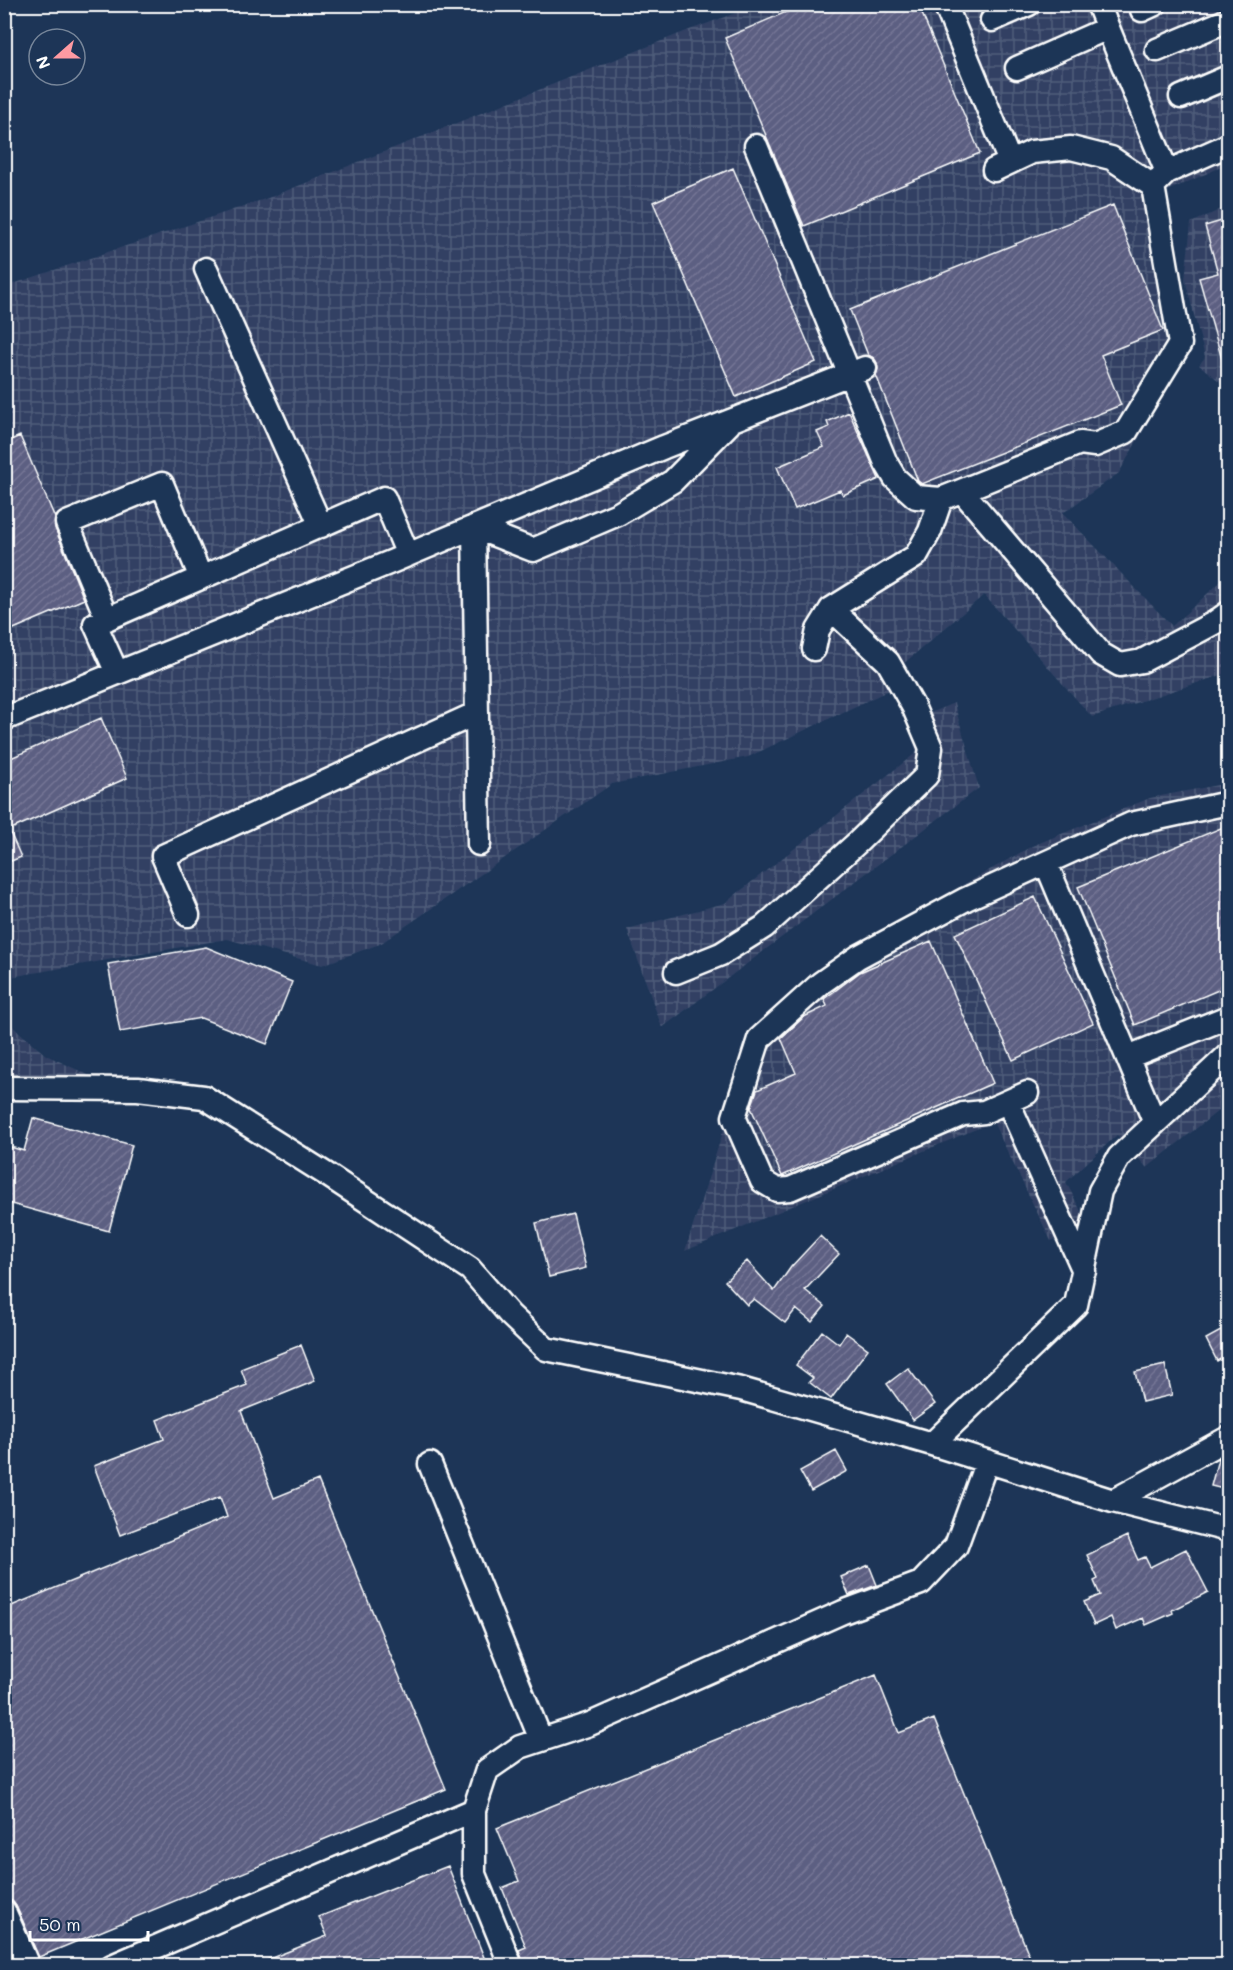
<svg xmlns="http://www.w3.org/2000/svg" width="1233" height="1970" viewBox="0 0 1233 1970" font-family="Mali,sans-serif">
  <defs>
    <pattern id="industrial-grid" width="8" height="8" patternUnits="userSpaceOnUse" patternTransform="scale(1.5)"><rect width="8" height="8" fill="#304164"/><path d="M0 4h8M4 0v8" fill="none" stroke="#4f5e7b"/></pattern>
    <pattern id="building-hatch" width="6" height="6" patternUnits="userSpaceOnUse" patternTransform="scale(1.5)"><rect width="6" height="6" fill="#5c5e82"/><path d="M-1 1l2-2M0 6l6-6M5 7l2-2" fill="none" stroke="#747695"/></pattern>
  </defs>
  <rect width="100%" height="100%" fill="#1d3557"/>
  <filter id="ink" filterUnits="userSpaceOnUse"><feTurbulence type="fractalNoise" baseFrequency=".0167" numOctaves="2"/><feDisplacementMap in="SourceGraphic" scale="12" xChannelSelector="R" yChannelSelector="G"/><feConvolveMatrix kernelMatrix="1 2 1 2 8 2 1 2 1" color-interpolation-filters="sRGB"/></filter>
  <g filter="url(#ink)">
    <path fill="url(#industrial-grid)" d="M 757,5 L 1228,5 L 1228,164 L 1165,192 L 1188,351 L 1119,473 L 1063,513 L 1172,626 L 1228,575 L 1228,673 L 1092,717 L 984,595 L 902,665 L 927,714 L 954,703 L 979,788 L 662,1028 L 627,929 L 725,903 L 917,752 L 894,688 L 748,757 L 612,784 L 380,944 L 322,965 L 227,939 L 5,978 L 4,287 L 268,198 L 684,32 Z
      M 1228,206 L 1228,388 L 1199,365 L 1205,357 L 1185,280 L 1191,223 Z
      M 1228,783 L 1228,1103 L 1147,1168 L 1117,1135 L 1066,1182 L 1087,1223 L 1051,1241 L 993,1122 L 685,1251 L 753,1037 L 845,952 L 1032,846 L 1150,798 Z
      M 4,1019 L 46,1055 L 101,1081 L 5,1079 Z"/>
    <path fill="url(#building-hatch)" stroke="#fff" stroke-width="1.5" d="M 805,4 L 918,4 L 980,153 L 804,226 L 725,38 Z
      M 733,168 L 816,362 L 736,397 L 653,202 Z
      M 1113,205 L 1163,330 L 1101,355 L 1121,405 L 922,484 L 918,481 L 876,375 L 878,369 L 877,363 L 874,358 L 868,355 L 850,310 Z
      M 1228,219 L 1228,370 L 1225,370 L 1199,278 L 1218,273 L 1205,226 Z
      M 849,412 L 879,479 L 843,495 L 840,490 L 795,509 L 777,467 L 824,447 L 817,432 L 829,427 L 827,422 Z
      M 20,436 L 55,518 L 55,528 L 84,599 L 4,633 L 4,443 Z
      M 101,718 L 127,778 L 9,830 L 21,857 L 4,864 L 4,761 Z
      M 1228,825 L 1228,986 L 1135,1025 L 1078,887 Z
      M 1035,897 L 1093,1023 L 1013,1060 L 955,934 Z
      M 931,941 L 993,1083 L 782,1176 L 751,1108 L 757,1090 L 796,1073 L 781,1038 L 804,1017 L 827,1006 L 824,999 L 860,972 Z
      M 206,947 L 292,982 L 267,1044 L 201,1018 L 120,1032 L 108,964 Z
      M 33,1118 L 132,1145 L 109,1231 L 4,1202 L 4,1145 L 24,1151 Z
      M 573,1214 L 586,1268 L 549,1277 L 536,1223 Z
      M 820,1236 L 839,1254 L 805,1290 L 825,1306 L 812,1322 L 796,1309 L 785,1323 L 754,1299 L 747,1305 L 725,1281 L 747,1261 L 774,1291 L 791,1267 Z
      M 1228,1327 L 1228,1355 L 1217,1361 L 1206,1339 Z
      M 822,1331 L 839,1344 L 846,1333 L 868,1349 L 831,1399 L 809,1382 L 813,1378 L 796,1365 Z
      M 301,1345 L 315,1381 L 241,1411 L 274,1498 L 318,1480 L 446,1789 L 39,1957 L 16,1906 L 8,1899 L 4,1889 L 4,1609 L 227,1517 L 220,1497 L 120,1535 L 94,1466 L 164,1439 L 157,1420 L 247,1385 L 241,1369 Z
      M 1165,1365 L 1172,1395 L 1142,1402 L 1135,1372 Z
      M 908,1368 L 935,1404 L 913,1420 L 887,1384 Z
      M 836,1451 L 847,1471 L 811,1491 L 800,1471 Z
      M 1228,1453 L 1228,1490 L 1211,1486 L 1218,1459 Z
      M 1127,1536 L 1138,1560 L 1145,1557 L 1150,1567 L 1186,1549 L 1208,1592 L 1172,1610 L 1173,1613 L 1146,1625 L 1143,1618 L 1116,1630 L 1111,1617 L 1094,1625 L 1084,1602 L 1100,1595 L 1094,1581 L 1098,1579 L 1087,1555 Z
      M 869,1565 L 877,1585 L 849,1595 L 841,1577 Z
      M 876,1675 L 899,1733 L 934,1719 L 1033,1965 L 524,1965 L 519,1950 L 526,1947 L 502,1888 L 519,1881 L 497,1828 Z
      M 448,1866 L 487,1965 L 254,1965 L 327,1936 L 319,1917 Z"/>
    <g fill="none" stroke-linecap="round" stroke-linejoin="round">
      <defs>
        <path id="minor" d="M 945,4 L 1010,162
          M 1098,4 L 1167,172
          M 1142,10 L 1155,4
          M 992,20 L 1029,4
          M 1157,50 L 1228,20
          M 1017,68 L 1108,28
          M 1181,97 L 1228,77
          M 756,146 L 886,463 L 895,478 L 916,497 L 941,499 L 1080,443 L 1095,445 L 1126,432 L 1180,344 L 1153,186 L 1167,172 L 1228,145
          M 994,170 L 1032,152 L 1071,148 L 1111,158 L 1153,186
          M 206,269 L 321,526
          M 962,491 L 1101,654 L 1120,665 L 1142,661 L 1214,623 L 1228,613
          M 107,619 L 67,523 L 162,484 L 201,578
          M 814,649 L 818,630 L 831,609 L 916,556 L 930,531 L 941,499
          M 117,673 L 95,624 L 384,498 L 408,555
          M 4,719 L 391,562 L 664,447 L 865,368
          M 479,844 L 474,527 L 533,550 L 618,514 L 673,481 L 729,424
          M 1046,863 L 1155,1123
          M 188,915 L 163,856 L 477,713
          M 676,972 L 721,954 L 764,927 L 858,842 L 927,775 L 931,748 L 913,706 L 888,662 L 831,609
          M 1128,1057 L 1228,1017
          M 4,1088 L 138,1089 L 204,1097 L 326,1174 L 470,1269 L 510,1315 L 546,1349 L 741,1389 L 932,1444 L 1113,1501 L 1228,1530
          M 1027,1093 L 984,1112 L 963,1114 L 790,1189 L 777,1190 L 762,1181 L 734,1117 L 759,1039 L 821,983 L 858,957 L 966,899 L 1131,824 L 1228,803
          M 1008,1102 L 1084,1271
          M 932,1444 L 1076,1305 L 1100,1191 L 1119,1157 L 1228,1055
          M 430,1464 L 541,1740
          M 1113,1501 L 1228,1438
          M 4,1911 L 28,1966
          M 112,1966 L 474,1810
          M 511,1966 L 474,1874 L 474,1810 L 487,1770 L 520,1747 L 590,1724 L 843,1612 L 921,1583 L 956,1546 L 987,1461"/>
      </defs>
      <use href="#minor" stroke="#fff" stroke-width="27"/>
      <use href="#minor" stroke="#1d3557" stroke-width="22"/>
    </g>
  </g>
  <rect width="1233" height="1970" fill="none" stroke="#1d3557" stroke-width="24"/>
  <rect x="12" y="12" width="1209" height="1946" fill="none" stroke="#fff" stroke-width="2" filter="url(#ink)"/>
  <g transform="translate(57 57) rotate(249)"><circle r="28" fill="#1d3557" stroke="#77869a" stroke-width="1.5"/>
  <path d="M0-4.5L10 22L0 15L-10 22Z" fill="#ff9aa2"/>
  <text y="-9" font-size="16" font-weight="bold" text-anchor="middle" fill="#ffffff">N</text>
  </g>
  <path d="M30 1931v9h118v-9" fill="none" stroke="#ffffff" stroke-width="3"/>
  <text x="39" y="1931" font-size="18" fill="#ffffff" stroke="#1d3557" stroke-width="4.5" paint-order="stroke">50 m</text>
</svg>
